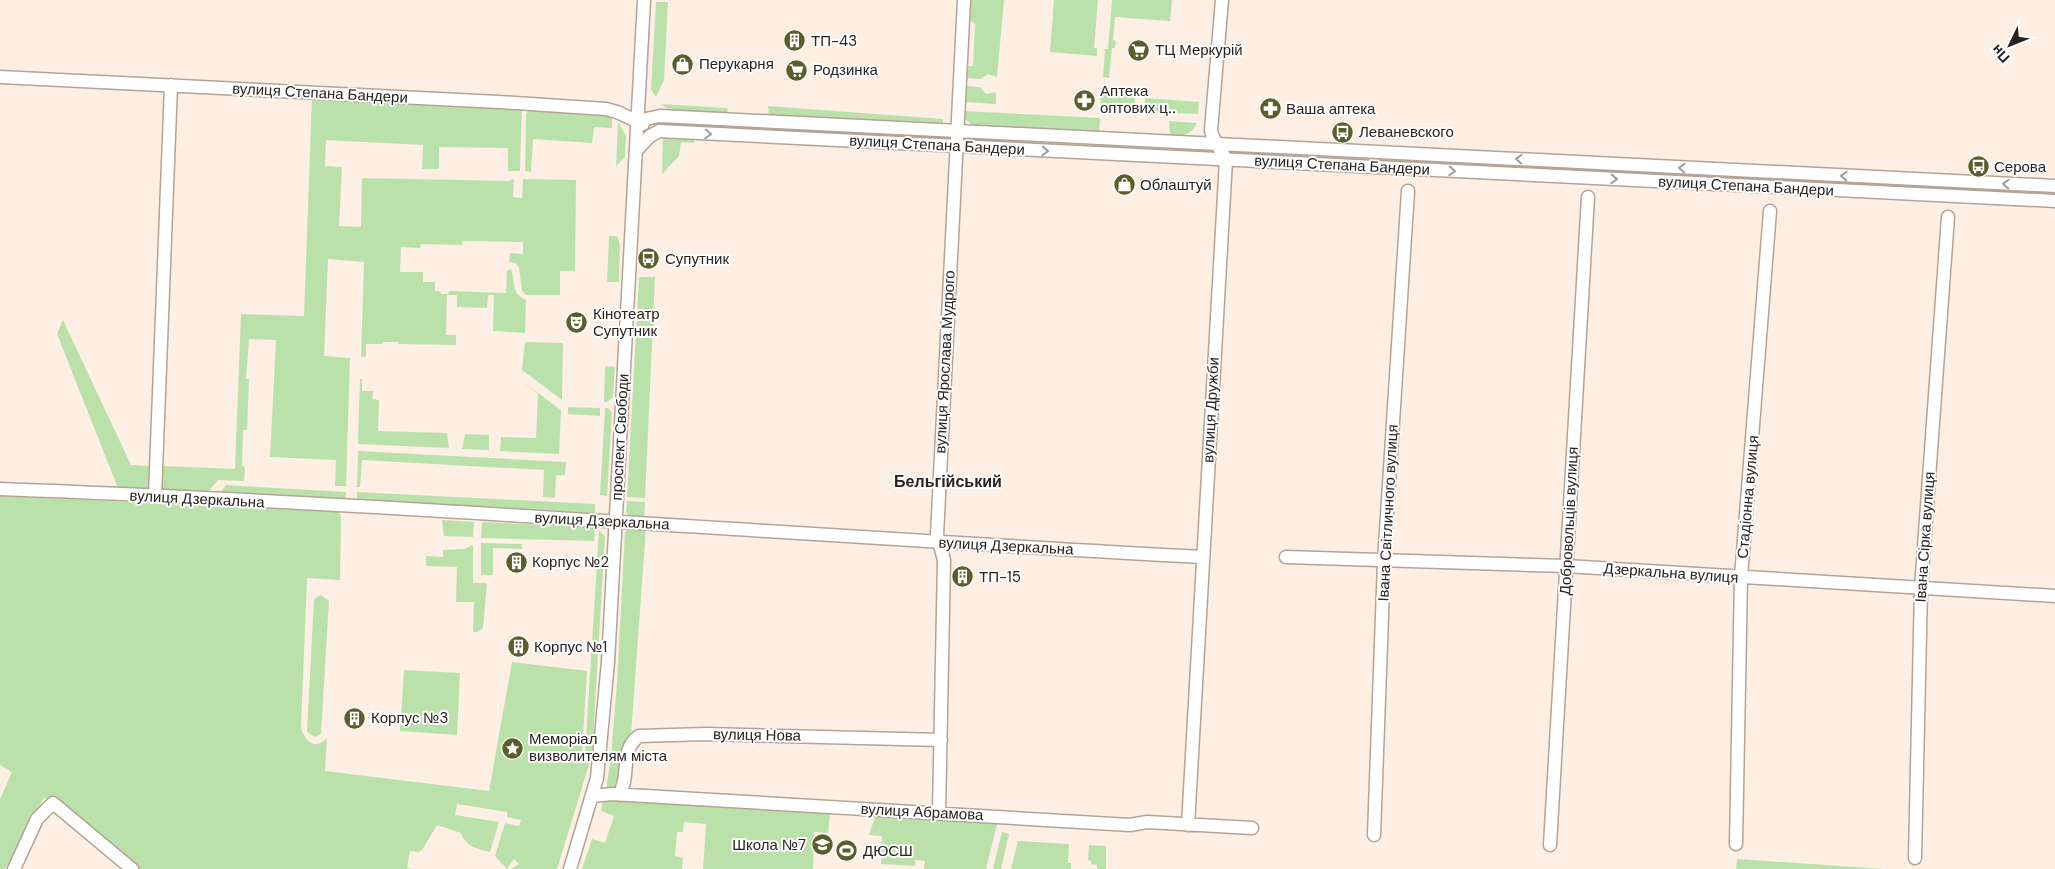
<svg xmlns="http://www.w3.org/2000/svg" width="2055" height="869" viewBox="0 0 2055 869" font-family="'DM Sans',sans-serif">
  <rect width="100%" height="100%" fill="#feefe4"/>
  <path fill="#bbe1ab" d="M 969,0 L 1004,0 L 997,77 L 988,74 L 981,79 L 965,78 L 966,66 L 973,66 L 975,24 L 968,19 Z
    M 1054,0 L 1098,0 L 1094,48 L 1097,48 L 1097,56 L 1050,52 Z
    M 1112,0 L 1172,0 L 1170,21 L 1115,17 L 1113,40 L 1116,41 L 1115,48 L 1112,48 L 1109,78 L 1103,77 L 1105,49 L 1108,49 Z
    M 656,2 L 668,2 L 664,80 L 656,97 L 651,90 Z
    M 964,86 L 980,87 L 986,94 L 996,92 L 996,104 L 963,102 Z
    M 1101,94 L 1135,96 L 1134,111 L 1100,109 Z
    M 312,98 L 522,107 L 520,171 L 508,171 L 508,148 L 439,147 L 439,169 L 422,169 L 423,145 L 326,140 L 325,166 L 342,167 L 339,226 L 361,227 L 362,178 L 508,181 L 514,179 L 513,197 L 522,198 L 523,179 L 576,180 L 575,271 L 560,271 L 560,295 L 526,295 L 522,291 L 519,268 L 516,263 L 509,262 L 510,253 L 523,254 L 523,242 L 462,241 L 462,245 L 421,244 L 420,248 L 401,247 L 400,272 L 423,272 L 423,282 L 435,282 L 435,291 L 440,291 L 441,294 L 448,294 L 449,291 L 506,293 L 507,271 L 511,269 C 516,283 510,292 526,300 L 525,333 L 493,331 L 494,295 L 488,295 L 487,308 L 457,307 L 457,295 L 447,295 L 446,335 L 456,335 L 456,345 L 398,344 L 398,342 L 382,342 L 382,344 L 366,344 L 366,357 L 361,357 L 364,262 L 328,259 L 324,356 L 350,358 L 346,486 L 335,486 L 336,460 L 270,457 L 276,340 L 249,339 L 246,379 L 249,379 L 247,430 L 243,430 L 242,466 L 245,467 L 244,481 L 218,480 L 207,493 L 161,491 L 162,466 L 235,469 L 241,314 L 304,316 Z
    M 1145,98 L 1199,102 L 1198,114 L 1144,112 Z
    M 661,104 L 727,108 L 728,111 L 725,114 L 671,111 Z
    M 768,106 L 943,119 L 943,125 L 769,116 Z
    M 532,107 L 606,113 L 612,117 L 612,128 L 594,127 L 592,143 L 533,139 L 531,172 L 525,171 L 526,114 Z
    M 963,111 L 1100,118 L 1099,133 L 973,126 L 963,117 Z
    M 1169,121 L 1197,123 C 1192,135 1181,137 1170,136 Z
    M 618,122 L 626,136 L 625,157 L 616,166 Z
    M 764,127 L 944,137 L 946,140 L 762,131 Z
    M 666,137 L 694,138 L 694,143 L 681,142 L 679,156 L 662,174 L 663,138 Z
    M 977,139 L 1189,148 L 1191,151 L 1190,152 L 975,141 Z
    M 1253,152 L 1644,172 L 1646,174 L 1645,176 L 1251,156 Z
    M 1660,173 L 2055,191 L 2055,196 L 1658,176 Z
    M 609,236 L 617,236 L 620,245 L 619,282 L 607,282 Z
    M 639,277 L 655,277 L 645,498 L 627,497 Z
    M 63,320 L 131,465 L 149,466 L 148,491 L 118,488 L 57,334 Z
    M 525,342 L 563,343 L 562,400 L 522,370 Z
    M 605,366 L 615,367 L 613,397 L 607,402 L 604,402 Z
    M 360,379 L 362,379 L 362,391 L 373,391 L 372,399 L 379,400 L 378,431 L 447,433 L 449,448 L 358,444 Z
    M 519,379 L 561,410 L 559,454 L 500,451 L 501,437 L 536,438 L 538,394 Z
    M 568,407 L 600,408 L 600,416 L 568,414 Z
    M 605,408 L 608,408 L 612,412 L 607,496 L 600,495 Z
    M 465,434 L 489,435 L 489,450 L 462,449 Z
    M 358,451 L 566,462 L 565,475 L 556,475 L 555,498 L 543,497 L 544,470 L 362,460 L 360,487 L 357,487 Z
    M 226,485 L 346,492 L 346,500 L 220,493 Z
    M 357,492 L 595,504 L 595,513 L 357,500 Z
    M 0,496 L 339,512 L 341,517 L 340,580 L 307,578 L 301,727 C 304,741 316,752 327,737 L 325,771 L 489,791 L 512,662 L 587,671 L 582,753 L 585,754 L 599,530 L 605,537 L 592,755 L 557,869 L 511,869 L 519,864 L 514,859 L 507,869 L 495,856 L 505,823 L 519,826 L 521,820 L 507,817 L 507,812 L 457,804 L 455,815 L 499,822 L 490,852 C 477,849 465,846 461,833 L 437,825 L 422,850 L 419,852 L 410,851 L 407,868 L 412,869 L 137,869 L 54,802 L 44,798 L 5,869 L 0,869 L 0,799 L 12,772 L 0,765 Z
    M 627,501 L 645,502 L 644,519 L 630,517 L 626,512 Z
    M 442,520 L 474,522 L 473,537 L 444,536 Z
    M 482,522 L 595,527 L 594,541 L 481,538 Z
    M 629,528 L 646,528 L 631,735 L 617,787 L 606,789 L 611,757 L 617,683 L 625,532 Z
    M 481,543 L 522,544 L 522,549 L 493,548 L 493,575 L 481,575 Z
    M 473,545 L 473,583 L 487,583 L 483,628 L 478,632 L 473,632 L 474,602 L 456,602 L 457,567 L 426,566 L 426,556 L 443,557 L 443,550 L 464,549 Z
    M 321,595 L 329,601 L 321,734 L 315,737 L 307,732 L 314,599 Z
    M 404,670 L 460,673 L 457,735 L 400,731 Z
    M 608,799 L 830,812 L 828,833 L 814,832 L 813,869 L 703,869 L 706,824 L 684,822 L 683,832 L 677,832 L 675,856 L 683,858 L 682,869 L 582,869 L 592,839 L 605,843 L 614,816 L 601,811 L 603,802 Z
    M 876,814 L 998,821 L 986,869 L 924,869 L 925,861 L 915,860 L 915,866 L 881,864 L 882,836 L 869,835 Z
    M 1002,832 L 1009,834 L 1001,869 L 993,869 Z
    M 1018,841 L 1069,844 L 1068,863 L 1071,863 L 1071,869 L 1011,869 Z
    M 1089,845 L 1106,846 L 1106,869 L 1097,869 L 1097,865 L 1091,864 L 1091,861 L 1088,860 Z
    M 1737,859 L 1884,869 L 1736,869 Z"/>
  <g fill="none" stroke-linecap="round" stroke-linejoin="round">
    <defs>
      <path id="minor" d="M 0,77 L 499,102 L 606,109 L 617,112 L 643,124
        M 637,121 L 660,116 L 2055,186
        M 636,151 L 650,136 L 659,131 L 2055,201
        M 0,489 C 401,504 802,536 1203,557
        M 155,496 L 171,85
        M 1286,557 L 1566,566 L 2055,596
        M 619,795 C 631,776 619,750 639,736 L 706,734 L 941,740
        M 593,796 L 612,794 L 1130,825 L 1147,822 L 1252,828
        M 939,813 L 944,560 L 937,535 L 964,0
        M 1188,825 L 1226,160 C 1221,148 1213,143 1211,130 L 1222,0
        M 1374,835 L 1384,561 L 1408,191
        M 1736,844 L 1741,577 L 1770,211
        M 1550,845 L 1588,197
        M 1915,858 L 1921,588 L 1948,217
        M 14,869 L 37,819 L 53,803 L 132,869
        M 570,869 L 597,778 L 608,662 L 644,0"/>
    </defs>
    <use href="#minor" stroke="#b4a396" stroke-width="15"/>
    <use href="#minor" stroke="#fff" stroke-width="12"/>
  </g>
  <defs><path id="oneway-chevron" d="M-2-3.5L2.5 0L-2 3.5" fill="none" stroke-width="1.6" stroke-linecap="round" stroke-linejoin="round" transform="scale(1.25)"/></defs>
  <g stroke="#9f9c99">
    <use href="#oneway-chevron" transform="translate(708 134) rotate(3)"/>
    <use href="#oneway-chevron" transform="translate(1045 151) rotate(3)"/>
    <use href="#oneway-chevron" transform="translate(1519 159) rotate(-177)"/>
    <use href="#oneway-chevron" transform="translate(1682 168) rotate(-177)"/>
    <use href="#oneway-chevron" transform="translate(1452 171) rotate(3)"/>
    <use href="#oneway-chevron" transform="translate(1844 176) rotate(-177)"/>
    <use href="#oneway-chevron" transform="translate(1614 179) rotate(3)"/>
    <use href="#oneway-chevron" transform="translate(2006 184) rotate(-177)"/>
  </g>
  <defs>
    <symbol id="building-disc" viewBox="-11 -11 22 22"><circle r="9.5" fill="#595e2b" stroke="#fff"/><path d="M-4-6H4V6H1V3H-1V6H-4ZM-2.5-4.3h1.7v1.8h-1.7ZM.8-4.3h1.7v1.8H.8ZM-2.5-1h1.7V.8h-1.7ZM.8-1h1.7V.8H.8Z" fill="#fff"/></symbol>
    <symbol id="supermarket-disc" viewBox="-11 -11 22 22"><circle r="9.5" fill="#595e2b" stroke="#fff"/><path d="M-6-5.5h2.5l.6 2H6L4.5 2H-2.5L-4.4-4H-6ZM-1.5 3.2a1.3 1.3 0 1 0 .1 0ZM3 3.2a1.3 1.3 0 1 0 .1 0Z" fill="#fff"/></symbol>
    <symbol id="shop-disc" viewBox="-11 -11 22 22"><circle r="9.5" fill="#595e2b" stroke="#fff"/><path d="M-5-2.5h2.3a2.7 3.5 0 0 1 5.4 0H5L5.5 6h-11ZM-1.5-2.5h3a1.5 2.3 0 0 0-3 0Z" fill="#fff"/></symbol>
    <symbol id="pharmacy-disc" viewBox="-11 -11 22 22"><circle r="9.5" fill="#595e2b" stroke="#fff"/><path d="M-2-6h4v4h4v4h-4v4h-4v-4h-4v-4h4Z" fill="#fff"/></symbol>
    <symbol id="bus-disc" viewBox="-11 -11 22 22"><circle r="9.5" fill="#595e2b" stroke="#fff"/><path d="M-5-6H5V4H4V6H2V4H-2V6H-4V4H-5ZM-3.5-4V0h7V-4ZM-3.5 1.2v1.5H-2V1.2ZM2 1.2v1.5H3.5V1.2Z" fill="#fff"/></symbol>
    <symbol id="theatre-disc" viewBox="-11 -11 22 22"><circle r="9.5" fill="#595e2b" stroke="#fff"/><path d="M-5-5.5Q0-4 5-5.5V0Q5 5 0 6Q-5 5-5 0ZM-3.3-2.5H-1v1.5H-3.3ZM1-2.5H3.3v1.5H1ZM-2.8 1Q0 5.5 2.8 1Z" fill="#fff"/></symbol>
    <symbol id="sight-disc" viewBox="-11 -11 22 22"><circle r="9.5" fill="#595e2b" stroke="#fff"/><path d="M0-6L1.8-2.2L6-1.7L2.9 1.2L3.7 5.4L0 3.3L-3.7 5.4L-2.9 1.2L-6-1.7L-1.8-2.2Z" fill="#fff"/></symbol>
    <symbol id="school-disc" viewBox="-11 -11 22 22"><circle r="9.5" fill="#595e2b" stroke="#fff"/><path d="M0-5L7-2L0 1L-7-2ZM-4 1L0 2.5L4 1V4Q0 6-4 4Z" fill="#fff"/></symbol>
    <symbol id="stadium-disc" viewBox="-11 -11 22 22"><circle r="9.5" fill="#595e2b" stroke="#fff"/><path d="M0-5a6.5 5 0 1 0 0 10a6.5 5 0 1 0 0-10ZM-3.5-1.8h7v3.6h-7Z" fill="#fff"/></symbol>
  </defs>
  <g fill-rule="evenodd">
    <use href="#building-disc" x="782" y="28" width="25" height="25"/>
    <use href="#supermarket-disc" x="1126" y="38" width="25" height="25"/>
    <use href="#shop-disc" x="670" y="52" width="25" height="25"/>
    <use href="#supermarket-disc" x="784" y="58" width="25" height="25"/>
    <use href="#pharmacy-disc" x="1072" y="88" width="25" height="25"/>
    <use href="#pharmacy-disc" x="1258" y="96" width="25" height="25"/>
    <use href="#bus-disc" x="1330" y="120" width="25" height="25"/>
    <use href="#bus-disc" x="1966" y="154" width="25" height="25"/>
    <use href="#shop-disc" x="1112" y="172" width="25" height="25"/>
    <use href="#bus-disc" x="636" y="246" width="25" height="25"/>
    <use href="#theatre-disc" x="564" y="310" width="25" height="25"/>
    <use href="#building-disc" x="504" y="550" width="25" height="25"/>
    <use href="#building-disc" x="950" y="564" width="25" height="25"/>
    <use href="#building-disc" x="506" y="634" width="25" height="25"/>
    <use href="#building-disc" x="342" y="706" width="25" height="25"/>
    <use href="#sight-disc" x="500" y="736" width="25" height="25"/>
    <use href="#school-disc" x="810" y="832" width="25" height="25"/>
    <use href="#stadium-disc" x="834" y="838" width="25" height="25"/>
  </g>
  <g text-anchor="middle" stroke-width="4" stroke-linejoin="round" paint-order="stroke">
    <g font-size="15" fill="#29221d" stroke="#fff" text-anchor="start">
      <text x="811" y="46">ТП-43</text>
      <text x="1155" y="55">ТЦ Меркурій</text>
      <text x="699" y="69">Перукарня</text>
      <text x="813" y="75">Родзинка</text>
      <text x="1100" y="96">Аптека<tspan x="1100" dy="17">оптових ц‥</tspan></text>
      <text x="1286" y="114">Ваша аптека</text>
      <text x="1359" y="137">Леваневского</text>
      <text x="1994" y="172">Серова</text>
      <text x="1140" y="190">Облаштуй</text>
      <text x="665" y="264">Супутник</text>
      <text x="593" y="319">Кінотеатр<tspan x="593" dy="17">Супутник</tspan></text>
      <text x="532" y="567">Корпус №2</text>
      <text x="979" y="582">ТП-15</text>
      <text x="534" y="652">Корпус №1</text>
      <text x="371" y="723">Корпус №3</text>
      <text x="529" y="744">Меморіал<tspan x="529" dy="17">визволителям міста</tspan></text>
      <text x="806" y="850" text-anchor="end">Школа №7</text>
      <text x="863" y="856">ДЮСШ</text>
    </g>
    <g font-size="15" fill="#29221d" stroke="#fff">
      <text transform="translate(320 93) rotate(3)" y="5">вулиця Степана Бандери</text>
      <text transform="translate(937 145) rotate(3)" y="5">вулиця Степана Бандери</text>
      <text transform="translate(1342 165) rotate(3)" y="5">вулиця Степана Бандери</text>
      <text transform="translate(1746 186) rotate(3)" y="5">вулиця Степана Бандери</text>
      <text transform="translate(945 362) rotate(-87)" y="5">вулиця Ярослава Мудрого</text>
      <text transform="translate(1211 410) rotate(-87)" y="5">вулиця Дружби</text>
      <text transform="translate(620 437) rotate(-87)" y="5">проспект Свободи</text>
      <text transform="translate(1748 497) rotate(-85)" y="5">Стадіонна вулиця</text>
      <text transform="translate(197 499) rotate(3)" y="5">вулиця Дзеркальна</text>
      <text transform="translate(1388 513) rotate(-87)" y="5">Івана Світличного вулиця</text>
      <text transform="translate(602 521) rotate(3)" y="5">вулиця Дзеркальна</text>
      <text transform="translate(1569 521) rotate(-87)" y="5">Добровольців вулиця</text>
      <text transform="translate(1925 537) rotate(-86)" y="5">Івана Сірка вулиця</text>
      <text transform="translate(1006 546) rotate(3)" y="5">вулиця Дзеркальна</text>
      <text transform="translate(1671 573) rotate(4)" y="5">Дзеркальна вулиця</text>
      <text transform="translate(757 735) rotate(1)" y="5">вулиця Нова</text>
      <text transform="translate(922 812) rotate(3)" y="5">вулиця Абрамова</text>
    </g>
    <g font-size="16" font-weight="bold" fill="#29221d" stroke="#fff">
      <text x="948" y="487">Бельгійський</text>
    </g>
  </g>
  <g transform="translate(2010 45) rotate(227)" stroke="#ffffff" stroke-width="4" paint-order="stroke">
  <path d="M0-4L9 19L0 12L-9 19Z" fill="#29221d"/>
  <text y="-8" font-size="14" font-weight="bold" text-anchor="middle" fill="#29221d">Пн</text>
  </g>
</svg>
